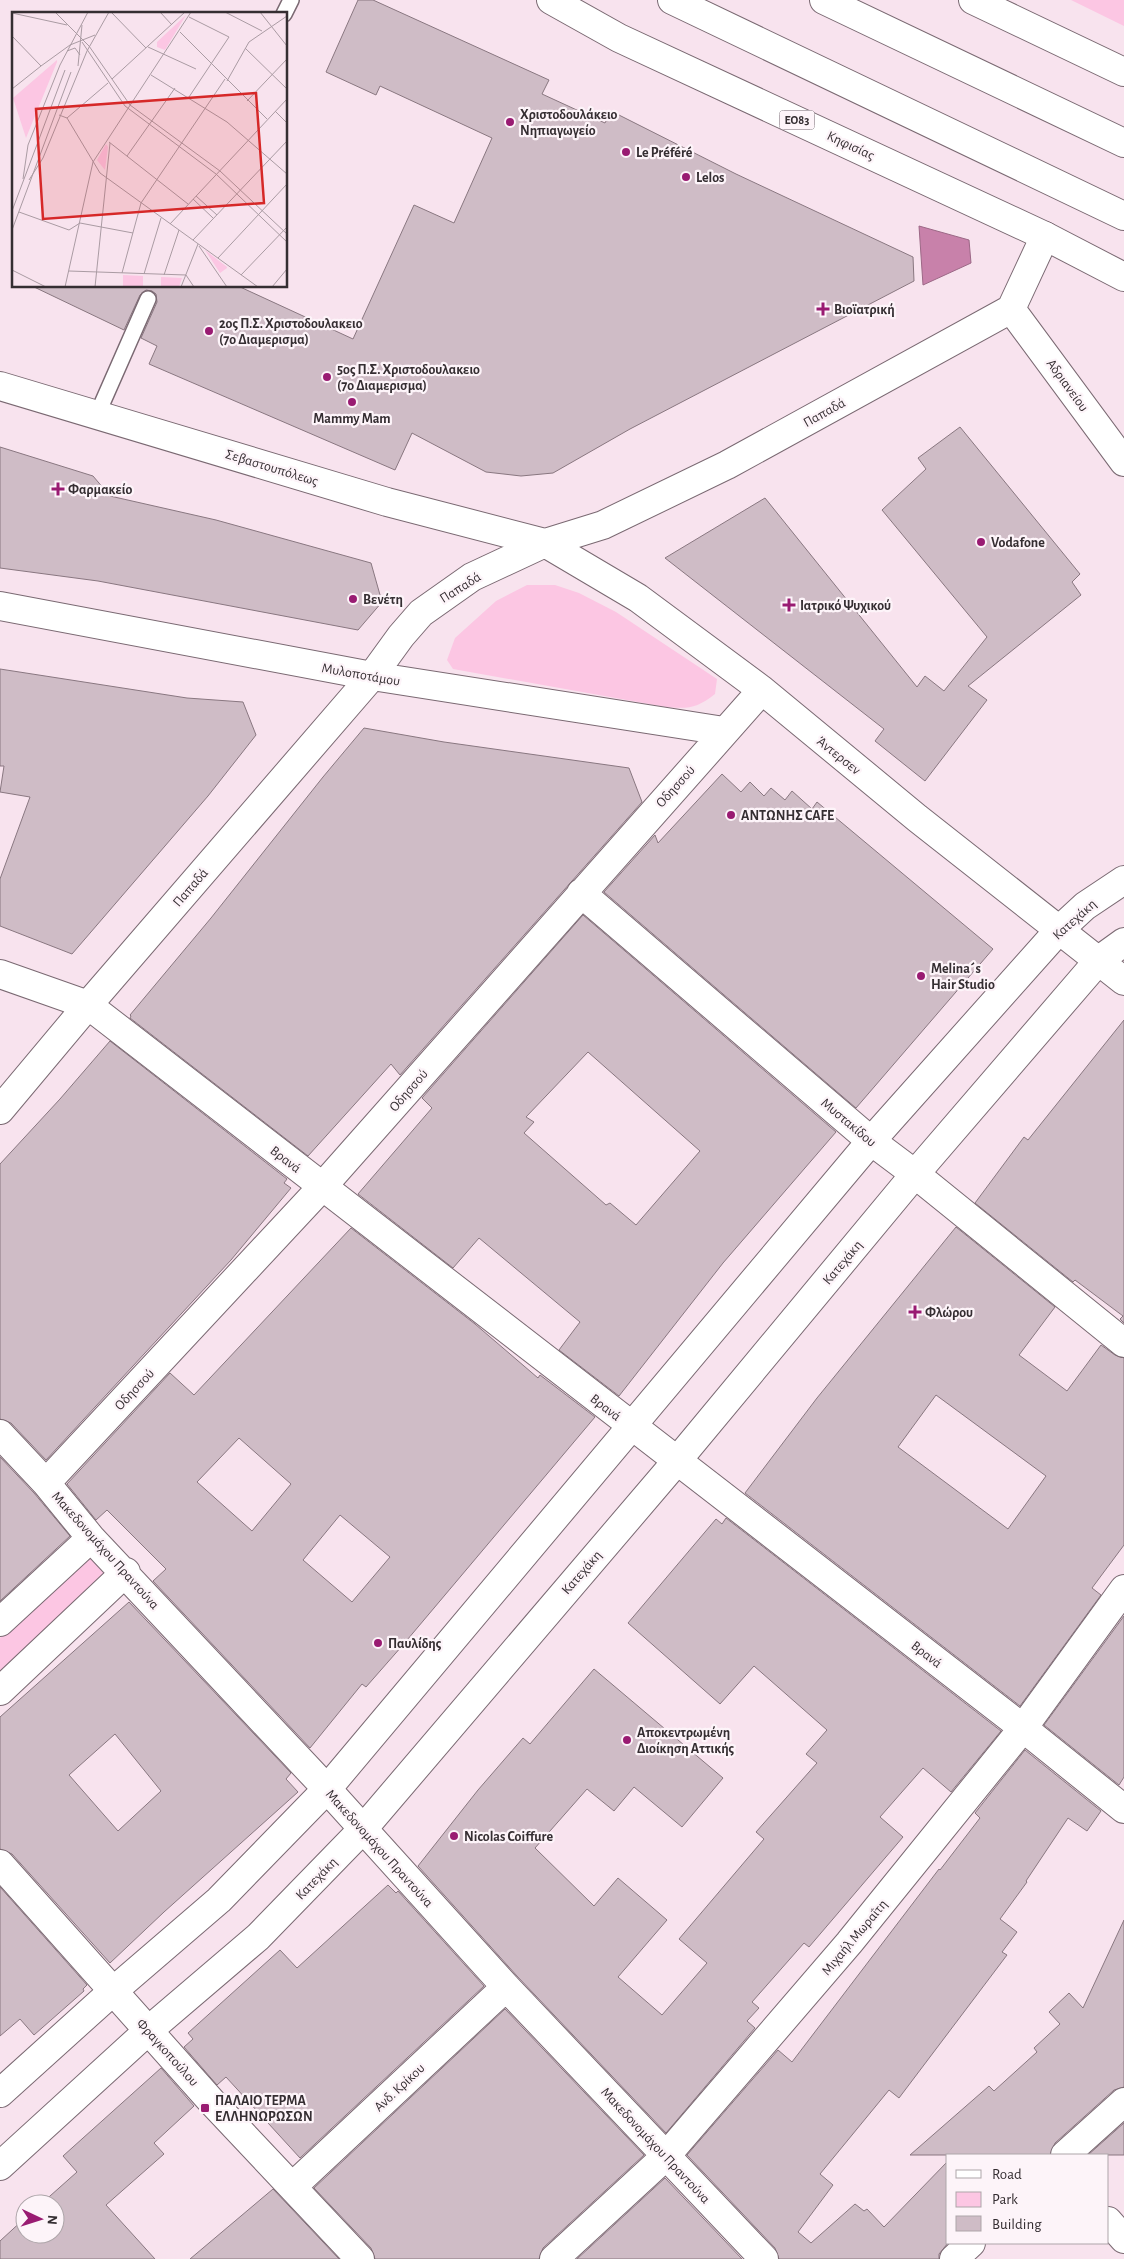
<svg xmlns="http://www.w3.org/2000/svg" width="1124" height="2259" viewBox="0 0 1124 2259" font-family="'Alegreya Sans',sans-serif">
  <rect width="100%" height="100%" fill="#f8e3ee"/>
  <path fill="#fcc6e3" d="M 1071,0 L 1124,0 L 1124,26 Z
    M 527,585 L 555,585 L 579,593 L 616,612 L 717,679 L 715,694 C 697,708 689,709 666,707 L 453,669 L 447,660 L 455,638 L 496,601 Z
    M 87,1555 L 105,1574 L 0,1673 L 0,1638 Z"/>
  <path fill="#c881aa" stroke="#9c6886" d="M 919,226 L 969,240 L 971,263 L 923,285 Z"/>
  <path fill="#cfbcc6" stroke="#897780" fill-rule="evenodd" d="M 358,0 L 373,0 L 549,80 L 542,94 L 605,123 L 611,111 L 736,174 L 913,257 L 914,281 L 630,429 L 553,473 L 521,476 L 486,472 L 412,433 L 395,470 L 149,364 L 157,346 L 141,338 L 157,302 L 156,294 L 152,291 L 146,290 L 140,295 L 124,330 L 32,286 L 238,286 L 353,339 L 414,205 L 454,223 L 492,138 L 380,86 L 376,95 L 326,72 Z
    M 960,427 L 1080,574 L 1072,582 L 1081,595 L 968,686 L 987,700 L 925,781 L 875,741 L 884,729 L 665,558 L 765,498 L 917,687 L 925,676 L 944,691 L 987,637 L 882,510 L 926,469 L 918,458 Z
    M 0,447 L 93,476 L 110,496 L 216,520 L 371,563 L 382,602 L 358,630 L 98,581 L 0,568 Z
    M 0,669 L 187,698 L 243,702 L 256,735 L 208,796 L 72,954 L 0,926 L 0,879 L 30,797 L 0,792 L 4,766 L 0,766 Z
    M 364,728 L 444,742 L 629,768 L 642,802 L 400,1075 L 391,1064 L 308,1156 L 130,1018 L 131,1016 L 130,1015 L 211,918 L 323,777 Z
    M 722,774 L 741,792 L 750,782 L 764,796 L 771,788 L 785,800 L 792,791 L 812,809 L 817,802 L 993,949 L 856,1108 L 604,892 L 655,835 L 658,843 Z
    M 583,915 L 836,1132 L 723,1263 L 619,1396 L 559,1350 L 580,1322 L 479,1238 L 453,1268 L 358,1194 L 432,1108 L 422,1098 ZM 588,1052 L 700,1151 L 636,1225 L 610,1203 L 606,1205 L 524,1133 L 534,1122 L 526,1117 Z
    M 1124,1020 L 1124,1323 L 1120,1319 L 1123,1316 L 1075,1280 L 1073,1282 L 975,1203 L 1024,1137 L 1028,1140 Z
    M 110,1041 L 287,1179 L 284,1183 L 291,1188 L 231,1260 L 46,1460 L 11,1423 L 0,1419 L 0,1164 L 60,1099 Z
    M 956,1227 L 1055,1307 L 1019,1355 L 1067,1391 L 1101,1345 L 1115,1355 L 1124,1358 L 1124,1545 L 1092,1588 L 1101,1595 L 1020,1706 L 745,1493 L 817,1398 ZM 936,1395 L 1046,1476 L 1008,1529 L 898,1447 Z
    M 351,1228 L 475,1324 L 538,1378 L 540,1375 L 595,1417 L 402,1646 L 366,1687 L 362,1684 L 310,1748 L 153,1581 L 166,1569 L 107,1510 L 96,1520 L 67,1484 L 170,1373 L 194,1395 ZM 239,1438 L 291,1484 L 252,1531 L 197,1482 ZM 340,1515 L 390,1557 L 352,1602 L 303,1560 Z
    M 0,1457 L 34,1493 L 70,1536 L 0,1601 Z
    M 726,1518 L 1001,1731 L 951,1792 L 923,1768 L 880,1817 L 903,1837 L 809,1947 L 804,1943 L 752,2002 L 759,2008 L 747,2021 L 755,2028 L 666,2133 L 517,1976 L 418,1866 L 478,1790 L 523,1738 L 530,1744 L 594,1669 L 723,1778 L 682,1827 L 634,1787 L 614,1811 L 587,1789 L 535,1848 L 594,1906 L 618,1878 L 667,1920 L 618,1977 L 662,2015 L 707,1963 L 679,1939 L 764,1839 L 756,1832 L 817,1763 L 806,1754 L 827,1730 L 754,1666 L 720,1704 L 628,1623 L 716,1519 L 722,1524 Z
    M 129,1602 L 291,1773 L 286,1779 L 298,1792 L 164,1912 L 110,1963 L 12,1854 L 0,1849 L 0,1717 ZM 115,1734 L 161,1791 L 118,1831 L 69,1775 Z
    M 1124,1616 L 1124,1777 L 1119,1785 L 1044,1725 Z
    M 1025,1750 L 1101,1811 L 1087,1831 L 1068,1818 L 1026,1881 L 1027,1882 L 1000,1919 L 1017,1932 L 1002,1952 L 1007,1955 L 899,2098 L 889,2090 L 820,2174 L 833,2185 L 798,2232 L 811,2243 L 855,2204 L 864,2211 L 867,2209 L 884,2227 L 948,2161 L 948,2243 L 939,2254 L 939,2259 L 779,2259 L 775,2248 L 687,2155 L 778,2050 L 792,2062 L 939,1869 L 940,1870 L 980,1818 L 975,1813 Z
    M 388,1885 L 396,1893 L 398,1891 L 484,1986 L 300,2158 L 226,2077 L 217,2085 L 184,2047 L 193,2039 L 188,2033 L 280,1950 L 297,1968 Z
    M 0,1887 L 87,1985 L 83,1989 L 84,1991 L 34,2035 L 20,2019 L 0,2036 Z
    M 1124,1920 L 1124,2087 L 1114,2090 L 1055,2143 L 1050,2155 L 910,2155 L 989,2086 L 994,2091 L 1037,2052 L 1034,2048 L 1060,2024 L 1049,2012 L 1069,1993 L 1083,2008 Z
    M 505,2009 L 644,2155 L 543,2248 L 539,2259 L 375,2259 L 371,2248 L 314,2188 Z
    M 161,2068 L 194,2106 L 154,2143 L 164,2154 L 106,2205 L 155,2259 L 0,2259 L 0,2241 L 25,2218 L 25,2234 L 55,2234 L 55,2204 L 41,2204 L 77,2172 L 63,2156 Z
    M 1124,2123 L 1124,2155 L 1088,2155 Z
    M 665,2178 L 742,2259 L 577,2259 Z
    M 273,2189 L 339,2259 L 190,2259 Z"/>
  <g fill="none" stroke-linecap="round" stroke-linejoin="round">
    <defs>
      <path id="lane" d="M 284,14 L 291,0
        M 97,415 L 148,299"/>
      <path id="street" d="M 1011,309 L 1124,462
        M 0,386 L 387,502 L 545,543 L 638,598 L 762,690 L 917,818 L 1124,981
        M 0,606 L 372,676 L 724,731
        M 581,893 L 871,1141 L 915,1174 L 1124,1343
        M 0,974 L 88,1005 L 1023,1728 L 1124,1809
        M 0,1110 L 88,1005 L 372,676 L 401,636 L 421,613 L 472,577 L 545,543 L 603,525 L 727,465 L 1011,309 L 1045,236
        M 0,1434 L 46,1483 L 91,1538 L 327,1789 L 506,1987 L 764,2259
        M 46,1483 L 322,1187 L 762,690
        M 0,1622 L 91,1538
        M 0,1691 L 126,1572
        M 0,1864 L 212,2102 L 360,2259
        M 1065,2155 L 1124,2102
        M 292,2187 L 506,1987
        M 1108,2221 L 1124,2239
        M 554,2259 L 666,2156 L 849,1943 L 1023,1728 L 1124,1589
        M 954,2259 L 971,2243"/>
      <path id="secondary" d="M 0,2093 L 112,1992 L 219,1900 L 327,1789 L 871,1141 L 1059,930 L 1085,906 L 1124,880
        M 0,2166 L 149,2030 L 258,1937 L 363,1829 L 676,1462 L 915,1174 L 1099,960 L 1124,942"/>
      <path id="primary" d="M 551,0 L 619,38 L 1045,236 L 1124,277
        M 672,0 L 1124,216
        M 824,0 L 1124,143
        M 973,0 L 1124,72"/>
    </defs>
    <use href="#lane" stroke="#7a6972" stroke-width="18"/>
    <use href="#street" stroke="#7a6972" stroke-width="30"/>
    <use href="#secondary" stroke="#7a6972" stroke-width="30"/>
    <use href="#primary" stroke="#7a6972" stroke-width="30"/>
    <use href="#lane" stroke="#fff" stroke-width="15"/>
    <use href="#street" stroke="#fff" stroke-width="28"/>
    <use href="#secondary" stroke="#fff" stroke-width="28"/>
    <use href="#primary" stroke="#fff" stroke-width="28"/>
  </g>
  <g fill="#991b72" stroke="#fdf4f9" stroke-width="2">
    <circle cx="510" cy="122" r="5"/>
    <circle cx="626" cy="152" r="5"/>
    <circle cx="686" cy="177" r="5"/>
    <path d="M820.5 301.5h5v5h5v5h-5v5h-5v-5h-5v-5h5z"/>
    <circle cx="209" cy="331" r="5"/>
    <circle cx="327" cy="377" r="5"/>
    <circle cx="352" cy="402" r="5"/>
    <path d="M55.5 481.5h5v5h5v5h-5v5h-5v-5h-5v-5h5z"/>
    <circle cx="981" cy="542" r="5"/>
    <circle cx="353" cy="599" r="5"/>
    <path d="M786.5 597.5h5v5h5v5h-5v5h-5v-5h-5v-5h5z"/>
    <circle cx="731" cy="815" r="5"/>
    <circle cx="921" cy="976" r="5"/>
    <path d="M912.5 1304.5h5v5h5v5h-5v5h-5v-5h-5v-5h5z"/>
    <circle cx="378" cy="1643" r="5"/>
    <circle cx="627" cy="1740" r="5"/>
    <circle cx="454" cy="1836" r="5"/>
    <rect x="200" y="2103" width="10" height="10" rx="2.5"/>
  </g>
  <g text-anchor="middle" stroke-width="4.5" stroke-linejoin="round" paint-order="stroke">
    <rect fill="#fdf4f9" stroke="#71696e" stroke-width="1" x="779.5" y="110.5" width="35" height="19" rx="4"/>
    <g font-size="12" font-weight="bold" fill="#352e32">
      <text x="797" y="124">ΕΟ83</text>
    </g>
    <g font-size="14" font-weight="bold" fill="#352e32" stroke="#fdf4f9" text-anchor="start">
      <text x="520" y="119">Χριστοδουλάκειο<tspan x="520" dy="16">Νηπιαγωγείο</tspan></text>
      <text x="636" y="157">Le Préféré</text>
      <text x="696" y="182">Lelos</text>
      <text x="834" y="314">Βιοϊατρική</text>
      <text x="219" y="328">2ος Π.Σ. Χριστοδουλακειο<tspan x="219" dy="16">(7ο Διαμερισμα)</tspan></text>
      <text x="337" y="374">5ος Π.Σ. Χριστοδουλακειο<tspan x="337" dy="16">(7ο Διαμερισμα)</tspan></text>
      <text x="352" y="423" text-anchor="middle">Mammy Mam</text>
      <text x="68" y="494">Φαρμακείο</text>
      <text x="991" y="547">Vodafone</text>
      <text x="363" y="604">Βενέτη</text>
      <text x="800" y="610">Ιατρικό Ψυχικού</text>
      <text x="741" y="820">ΑΝΤΩΝΗΣ CAFE</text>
      <text x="931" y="973">Melina´s<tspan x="931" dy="16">Hair Studio</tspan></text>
      <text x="925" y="1317">Φλώρου</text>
      <text x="388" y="1648">Παυλίδης</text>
      <text x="637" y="1737">Αποκεντρωμένη<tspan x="637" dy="16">Διοίκηση Αττικής</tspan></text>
      <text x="464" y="1841">Nicolas Coiffure</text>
      <text x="215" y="2105">ΠΑΛΑΙΟ ΤΕΡΜΑ<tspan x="215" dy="16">ΕΛΛΗΝΩΡΩΣΩΝ</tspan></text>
    </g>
    <g font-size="14" fill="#352e32" stroke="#fdf4f9">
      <text transform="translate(851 145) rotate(25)" y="5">Κηφισίας</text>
      <text transform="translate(1068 385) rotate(54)" y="5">Αδριανείου</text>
      <text transform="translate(824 412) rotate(-29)" y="5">Παπαδά</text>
      <text transform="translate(272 467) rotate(17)" y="5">Σεβαστουπόλεως</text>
      <text transform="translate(460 587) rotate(-32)" y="5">Παπαδά</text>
      <text transform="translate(361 674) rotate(10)" y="5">Μυλοποτάμου</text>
      <text transform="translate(839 755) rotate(39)" y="5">Άντερσεν</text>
      <text transform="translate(675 786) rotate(-48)" y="5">Οδησσού</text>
      <text transform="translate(190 887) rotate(-49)" y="5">Παπαδά</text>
      <text transform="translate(1074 919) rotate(-42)" y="5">Κατεχάκη</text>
      <text transform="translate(408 1090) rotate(-49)" y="5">Οδησσού</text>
      <text transform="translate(849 1122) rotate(40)" y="5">Μυστακίδου</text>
      <text transform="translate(286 1159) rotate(38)" y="5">Βρανά</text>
      <text transform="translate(842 1262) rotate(-50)" y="5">Κατεχάκη</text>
      <text transform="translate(134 1389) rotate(-47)" y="5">Οδησσού</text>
      <text transform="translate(606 1407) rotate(38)" y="5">Βρανά</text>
      <text transform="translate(106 1550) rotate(48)" y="5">Μακεδονομάχου Πραντούνα</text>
      <text transform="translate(581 1572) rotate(-49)" y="5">Κατεχάκη</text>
      <text transform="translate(927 1654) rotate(38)" y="5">Βρανά</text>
      <text transform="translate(380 1848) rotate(48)" y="5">Μακεδονομάχου Πραντούνα</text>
      <text transform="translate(316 1878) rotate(-46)" y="5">Κατεχάκη</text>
      <text transform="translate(854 1937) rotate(-50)" y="5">Μιχαήλ Μωραΐτη</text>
      <text transform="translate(168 2052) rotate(48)" y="5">Φραγκοπούλου</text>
      <text transform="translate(399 2087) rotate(-43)" y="5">Ανδ. Κρίκου</text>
      <text transform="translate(656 2145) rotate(47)" y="5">Μακεδονομάχου Πραντούνα</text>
    </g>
  </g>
  <g transform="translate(12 12)">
    <rect width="275" height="275" fill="#f8e3ee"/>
    <path d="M 174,3 L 153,38 L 145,35 L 145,30 ZM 45,48 L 45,50 L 14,126 L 1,86 ZM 94,132 L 96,135 L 93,158 L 85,148 ZM 193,238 L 215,255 L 215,256 L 208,261 ZM 111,263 L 131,264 L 131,275 L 111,275 ZM 149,265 L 170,266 L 167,275 L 149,275 Z" fill="#fcc6e3"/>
    <path fill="none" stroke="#aa9ba3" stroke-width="1" d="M 43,0 L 77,34 L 118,93 L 208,159 L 275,222M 99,0 L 134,36M 148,0 L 160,13M 213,0 L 250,19M 248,0 L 275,34M 0,1 L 55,13M 177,5 L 217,25 L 177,85M 168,20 L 255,107M 0,24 L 29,54 L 58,33 L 83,23M 70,30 L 113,94 L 204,162 L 275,230M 136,35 L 184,57M 233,36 L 275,77M 55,39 L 63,36 L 68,43M 66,54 L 70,13M 139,63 L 215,110 L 275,162M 100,67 L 173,0M 215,69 L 237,30 L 275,4M 0,77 L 29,54M 235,89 L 275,47M 263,99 L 275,111M 47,103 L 55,106 L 88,161 L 246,275M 55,106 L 96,71M 97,130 L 176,192M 115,144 L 163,76M 11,167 L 16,133 L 48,53 L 76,0M 17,168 L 31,146 L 75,39 L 97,0M 184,184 L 205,203M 181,187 L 201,206M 0,199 L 53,58M 7,200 L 57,218M 158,212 L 275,87M 0,218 L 59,60M 57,218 L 68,211 L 121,221M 181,228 L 275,129M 187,234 L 215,275M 206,246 L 275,172M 0,258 L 34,275M 57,259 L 174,263 L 182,275M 110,261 L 129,191 L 213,67M 132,262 L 149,206M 152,263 L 167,218M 229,263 L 275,215M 53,275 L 81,150 L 179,0M 83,275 L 98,131M 169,275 L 186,232M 260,275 L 275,257"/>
    <path fill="#d62828" fill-opacity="0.15" stroke="#d62828" stroke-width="2.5" d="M 244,81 L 252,191 L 31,207 L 24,97 Z"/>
    <rect width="275" height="275" fill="none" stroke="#352e32" stroke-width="2.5"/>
  </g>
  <rect x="946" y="2154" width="162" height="90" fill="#fdf4f9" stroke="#ada5a9"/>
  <rect x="956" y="2170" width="25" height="8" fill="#ffffff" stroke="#ada5a9"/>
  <text x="992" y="2179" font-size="15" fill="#352e32">Road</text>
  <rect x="956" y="2192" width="25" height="15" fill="#fcc6e3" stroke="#ada5a9"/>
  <text x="992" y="2204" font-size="15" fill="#352e32">Park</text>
  <rect x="956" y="2216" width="25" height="15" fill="#cfbcc6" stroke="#ada5a9"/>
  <text x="992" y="2229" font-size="15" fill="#352e32">Building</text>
  <g transform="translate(40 2219) rotate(94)"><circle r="24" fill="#fdf4f9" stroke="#ada5a9"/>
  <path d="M0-4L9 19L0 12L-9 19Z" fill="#991b72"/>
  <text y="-8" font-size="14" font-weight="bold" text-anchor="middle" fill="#352e32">N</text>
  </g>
</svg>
